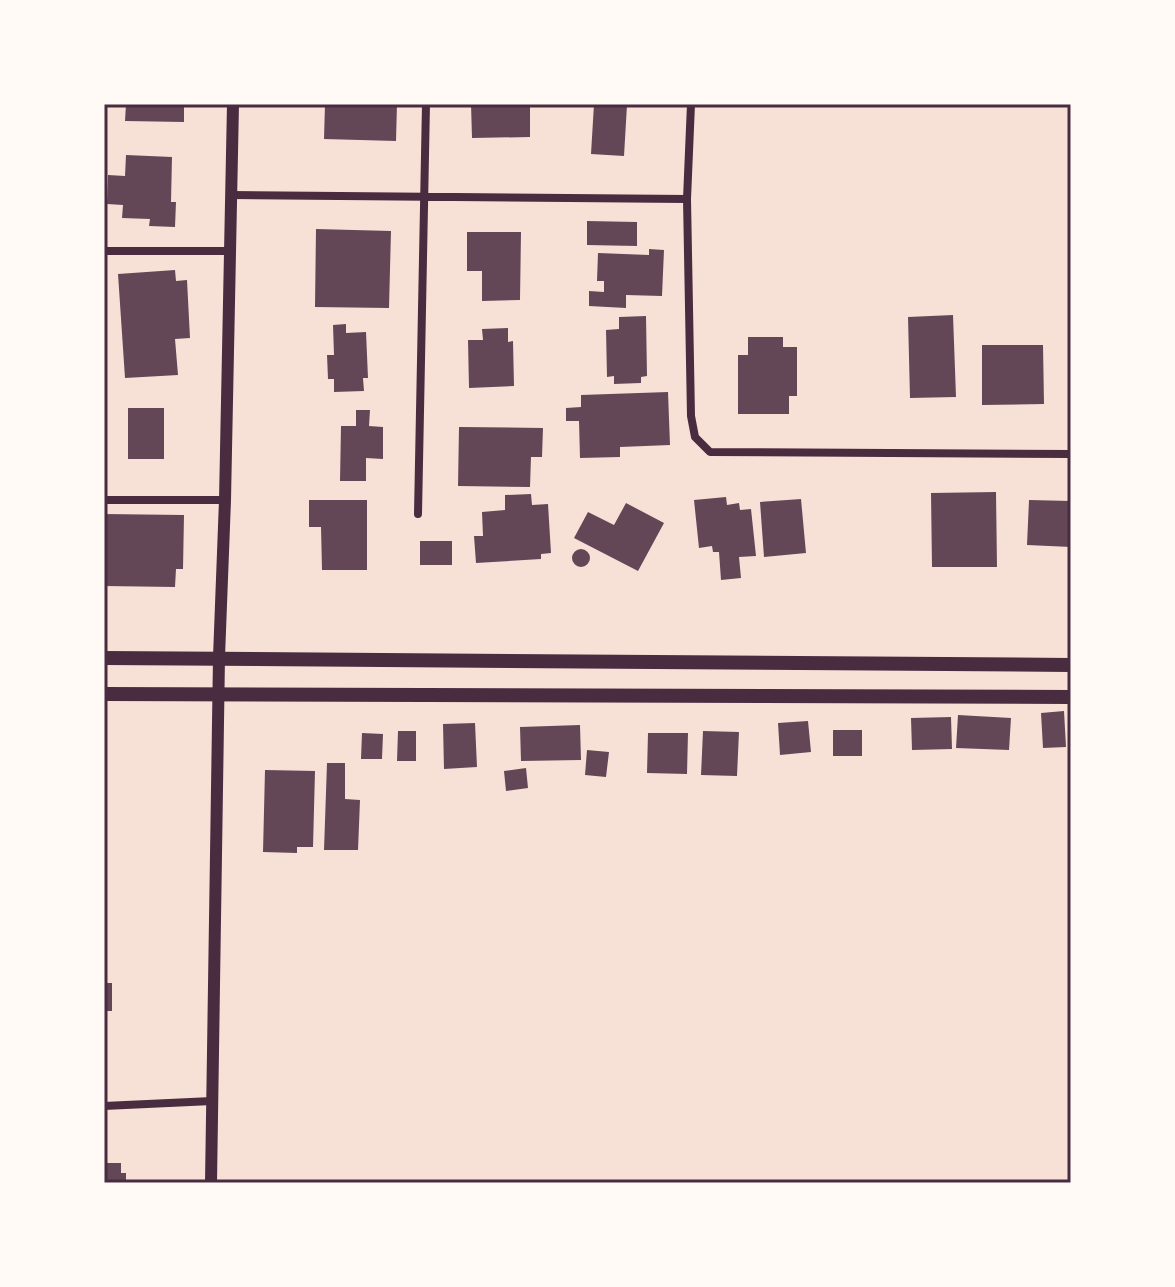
<svg xmlns="http://www.w3.org/2000/svg" width="1175" height="1287" viewBox="0 0 1175 1287" font-family="Jost,sans-serif">
  <rect width="100%" height="100%" fill="#f7e1d7"/>
  <path fill="#644757" d="M 126,104 L 184,104 L 184,122 L 125,121 Z
    M 325,104 L 397,104 L 396,141 L 324,139 Z
    M 471,104 L 530,104 L 530,137 L 472,138 Z
    M 594,104 L 627,105 L 624,156 L 591,154 Z
    M 126,155 L 172,157 L 171,202 L 176,202 L 175,227 L 149,226 L 150,219 L 122,218 L 123,205 L 107,204 L 108,175 L 125,176 Z
    M 587,221 L 637,222 L 637,246 L 587,245 Z
    M 316,229 L 391,231 L 389,308 L 315,307 Z
    M 467,232 L 521,232 L 520,300 L 482,301 L 482,271 L 467,271 Z
    M 649,249 L 664,250 L 662,296 L 626,295 L 626,308 L 589,306 L 589,291 L 604,292 L 604,281 L 597,281 L 598,253 L 649,255 Z
    M 175,270 L 176,281 L 187,280 L 190,338 L 175,339 L 178,375 L 125,378 L 118,274 Z
    M 953,315 L 956,397 L 910,398 L 908,317 Z
    M 646,316 L 647,376 L 641,377 L 641,383 L 614,384 L 614,376 L 607,377 L 606,330 L 619,329 L 619,317 Z
    M 346,324 L 346,333 L 366,332 L 368,378 L 363,378 L 364,391 L 334,392 L 334,379 L 328,379 L 327,355 L 334,355 L 333,325 Z
    M 508,328 L 508,342 L 513,341 L 514,386 L 469,388 L 468,340 L 483,340 L 482,329 Z
    M 748,337 L 783,337 L 783,347 L 797,347 L 797,396 L 789,396 L 789,414 L 738,414 L 738,355 L 748,355 Z
    M 982,345 L 1043,345 L 1044,404 L 982,405 Z
    M 668,392 L 670,445 L 620,447 L 620,457 L 580,458 L 579,421 L 566,421 L 566,408 L 581,407 L 581,395 Z
    M 128,408 L 164,408 L 164,459 L 128,459 Z
    M 356,410 L 370,410 L 369,426 L 383,427 L 383,459 L 366,458 L 366,481 L 340,481 L 341,426 L 356,426 Z
    M 459,427 L 543,428 L 542,457 L 531,457 L 530,487 L 458,486 Z
    M 996,492 L 997,567 L 932,567 L 931,493 Z
    M 531,494 L 532,505 L 548,504 L 551,553 L 541,554 L 541,559 L 476,563 L 474,536 L 483,536 L 482,512 L 505,510 L 505,495 Z
    M 726,497 L 727,505 L 739,503 L 740,510 L 751,509 L 756,556 L 739,557 L 741,578 L 721,580 L 719,552 L 713,552 L 712,546 L 699,548 L 694,500 Z
    M 801,499 L 806,553 L 764,557 L 760,502 Z
    M 309,500 L 367,500 L 367,570 L 322,570 L 321,527 L 309,527 Z
    M 1029,500 L 1071,501 L 1071,547 L 1027,545 Z
    M 626,503 L 664,523 L 638,571 L 574,538 L 588,512 L 614,525 Z
    M 104,514 L 184,515 L 183,569 L 176,569 L 175,587 L 104,586 Z
    M 420,541 L 452,541 L 452,565 L 420,565 Z
    M572 558a9 9 0 1 1 18 0a9 9 0 1 1-18 0Z
    M 1064,711 L 1066,747 L 1043,748 L 1041,713 Z
    M 958,715 L 1011,718 L 1009,750 L 956,748 Z
    M 951,717 L 952,749 L 912,750 L 911,718 Z
    M 808,721 L 811,752 L 780,755 L 778,723 Z
    M 475,723 L 477,767 L 444,769 L 443,724 Z
    M 580,725 L 581,760 L 521,761 L 520,727 Z
    M 833,730 L 862,730 L 862,756 L 833,756 Z
    M 398,731 L 416,731 L 416,761 L 397,761 Z
    M 703,731 L 739,732 L 737,776 L 701,775 Z
    M 362,733 L 383,734 L 382,759 L 361,759 Z
    M 648,733 L 688,733 L 687,774 L 647,773 Z
    M 587,750 L 609,752 L 606,777 L 585,775 Z
    M 327,763 L 345,763 L 345,799 L 360,800 L 358,850 L 324,850 Z
    M 526,768 L 528,788 L 506,791 L 504,771 Z
    M 265,770 L 315,771 L 313,847 L 297,847 L 297,853 L 263,852 Z
    M 104,983 L 112,983 L 112,1011 L 104,1011 Z
    M 104,1163 L 121,1163 L 121,1173 L 126,1173 L 126,1183 L 104,1183 Z"/>
  <g fill="none" stroke-linecap="round" stroke-linejoin="round">
    <path stroke="#4a2c40" stroke-width="8" d="M 691,104 L 687,199 L 691,416 L 695,437 L 710,452 L 1071,454
      M 231,195 L 687,199
      M 104,251 L 230,251
      M 104,500 L 225,500
      M 418,514 L 426,104
      M 104,1106 L 212,1101"/>
    <path stroke="#4a2c40" stroke-width="12" d="M 211,1183 L 219,657 L 225,500 L 233,104"/>
    <path stroke="#4a2c40" stroke-width="14" d="M 104,658 L 1071,665
      M 104,694 L 1071,697"/>
  </g>
  <rect width="1175" height="1287" fill="none" stroke="#fffaf5" stroke-width="212"/>
  <rect x="106" y="106" width="963" height="1075" fill="none" stroke="#4a2c40" stroke-width="3"/>
</svg>
